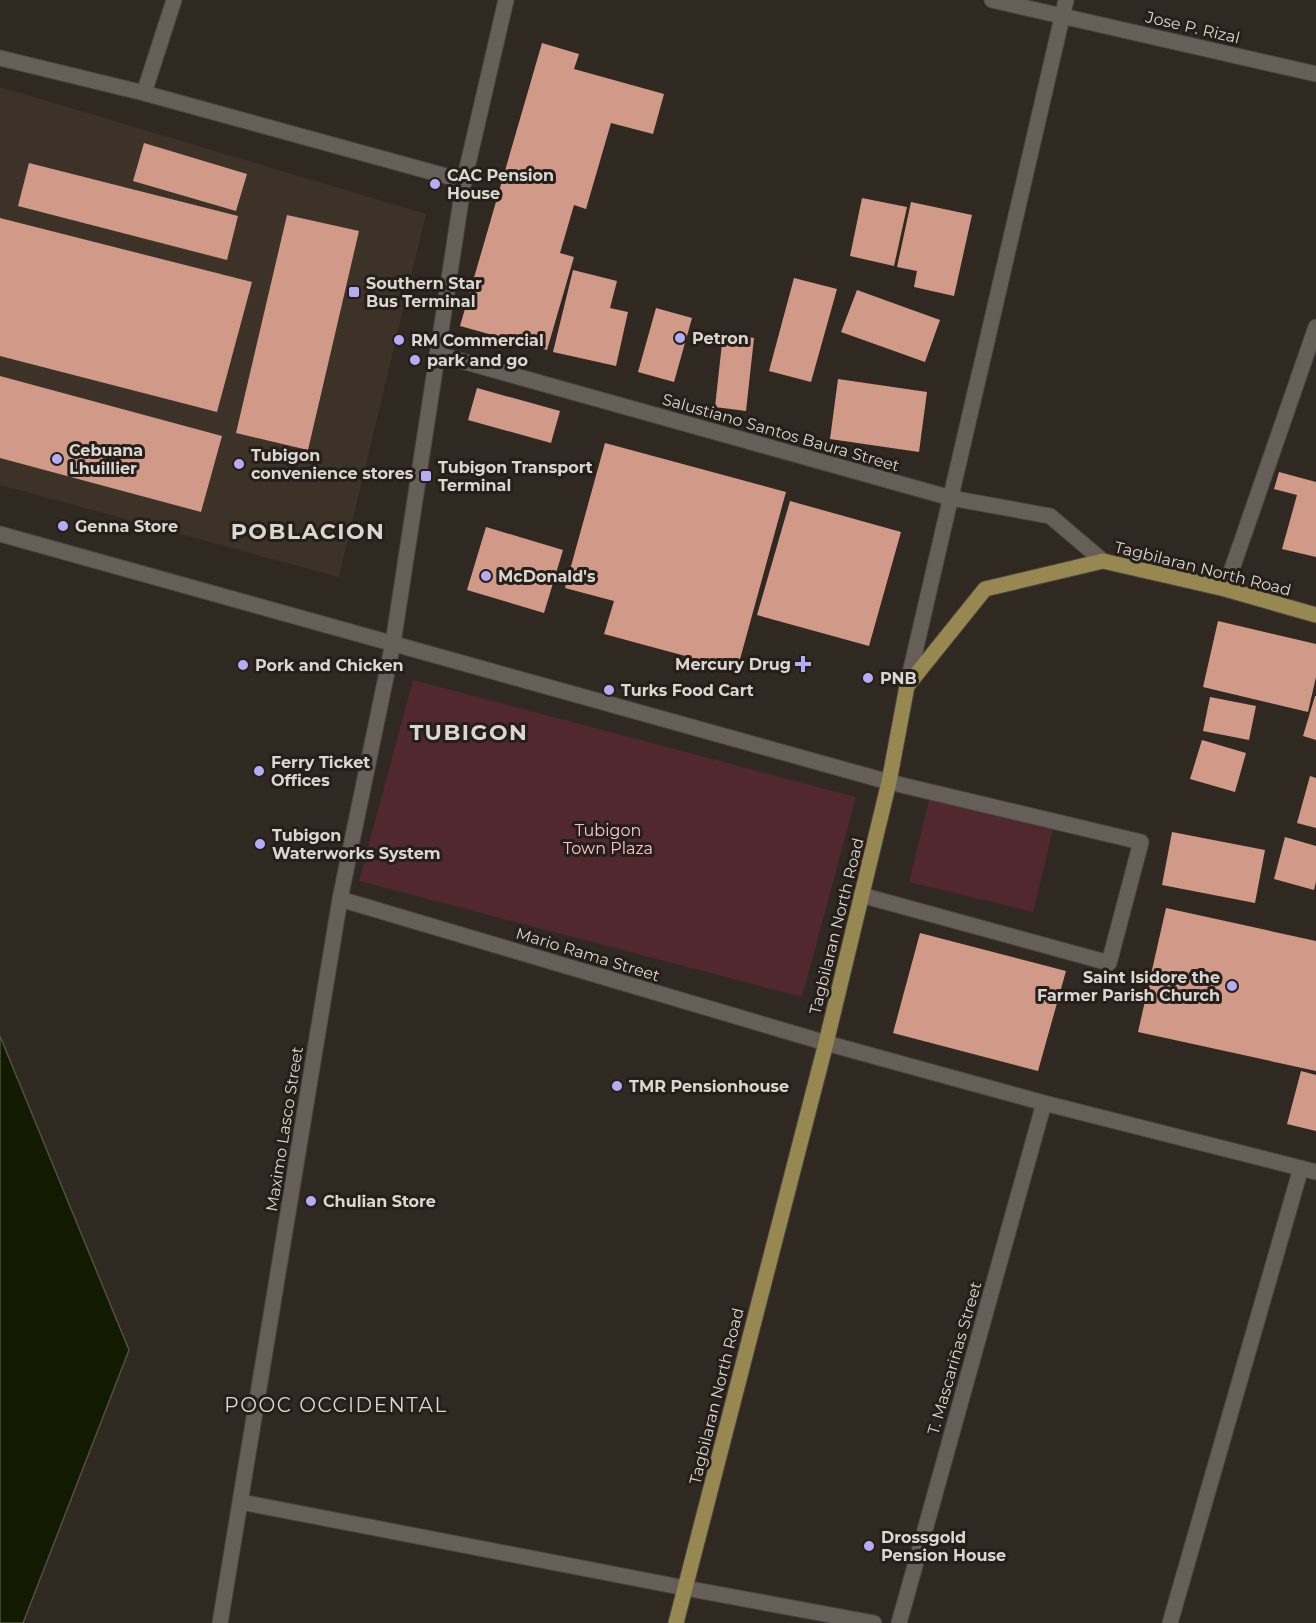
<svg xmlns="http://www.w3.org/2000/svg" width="1316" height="1623" viewBox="0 0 1316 1623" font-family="Montserrat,sans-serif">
  <rect width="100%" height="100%" fill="#302922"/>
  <path fill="#3d3227" d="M 0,87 L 426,214 L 339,577 L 0,485 Z"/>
  <path fill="#51282d" d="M 413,680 L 856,797 L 802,997 L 359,881 Z
    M 929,800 L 1053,830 L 1033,912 L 909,882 Z"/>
  <path fill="#121a00" stroke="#4e523f" stroke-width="1.5" d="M 0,1036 L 129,1350 L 23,1623 L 0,1623 Z"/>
  <path fill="#d19a88" d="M 542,43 L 579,54 L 574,69 L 664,94 L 653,134 L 611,123 L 586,209 L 574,205 L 560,253 L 574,257 L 547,350 L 460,326 Z
    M 144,143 L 247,174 L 236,211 L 133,181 Z
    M 29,163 L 238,216 L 227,260 L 18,206 Z
    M 862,198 L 907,207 L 894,266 L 850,256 Z
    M 911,202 L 972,215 L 954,296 L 914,287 L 917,271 L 897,267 Z
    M 287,215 L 359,231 L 308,450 L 236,433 Z
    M 0,218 L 252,282 L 217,412 L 0,356 Z
    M 573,270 L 617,281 L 610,308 L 628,312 L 616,366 L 553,352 Z
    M 794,278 L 837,289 L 811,382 L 769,371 Z
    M 857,290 L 940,320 L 925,362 L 841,332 Z
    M 656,308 L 692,318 L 674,382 L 638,372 Z
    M 723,334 L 754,338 L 746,411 L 715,407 Z
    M 0,376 L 222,436 L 201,512 L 0,458 Z
    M 838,379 L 927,392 L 919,452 L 830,439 Z
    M 477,388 L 560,411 L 551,443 L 468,420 Z
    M 605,443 L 786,492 L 737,670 L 604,634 L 614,601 L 565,588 Z
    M 1279,472 L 1316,482 L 1316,557 L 1282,549 L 1297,495 L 1274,489 Z
    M 790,501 L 901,532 L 869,646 L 757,615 Z
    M 486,527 L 563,550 L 544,613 L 467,590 Z
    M 1218,621 L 1316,644 L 1316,677 L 1308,712 L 1203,687 Z
    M 1315,696 L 1316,696 L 1316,740 L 1303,736 Z
    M 1210,697 L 1256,706 L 1249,740 L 1203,731 Z
    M 1202,740 L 1246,753 L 1235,792 L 1190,779 Z
    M 1310,776 L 1316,778 L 1316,828 L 1297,823 Z
    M 1172,832 L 1265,850 L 1255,903 L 1162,885 Z
    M 1285,837 L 1316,846 L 1316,882 L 1314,890 L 1274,879 Z
    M 1166,908 L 1316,941 L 1316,1071 L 1138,1032 Z
    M 920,933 L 1066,971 L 1038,1071 L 893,1033 Z
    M 1301,1071 L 1316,1075 L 1316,1131 L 1287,1124 Z"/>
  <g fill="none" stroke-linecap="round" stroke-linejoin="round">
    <defs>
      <path id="service" d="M 861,895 L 1109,963 L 1141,842 L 889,782"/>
      <path id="minor" d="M 992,0 L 1316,74
        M 0,58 L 144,93 L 464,181
        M 144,93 L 174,0
        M 437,354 L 951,498 L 1050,516 L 1103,561
        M 1225,589 L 1316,327
        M 907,686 L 1066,0
        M 340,899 L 826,1043 L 1044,1103 L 1316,1172
        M 241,1502 L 685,1588
        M 220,1623 L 340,899 L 393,643 L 464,181 L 506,0
        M 899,1623 L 1044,1103
        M 1170,1623 L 1301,1168"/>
      <path id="tertiary" d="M 685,1588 L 874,1623"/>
      <path id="secondary" d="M 0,534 L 889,782"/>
      <path id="primary" d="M 676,1623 L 826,1043 L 889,782 L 907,686 L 985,589 L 1103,561 L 1225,589 L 1316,615"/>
    </defs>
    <use href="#service" stroke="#4a453f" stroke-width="17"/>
    <use href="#minor" stroke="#4a453f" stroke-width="17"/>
    <use href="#tertiary" stroke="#4a453f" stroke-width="17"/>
    <use href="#secondary" stroke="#4a453f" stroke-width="17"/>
    <use href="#primary" stroke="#4a453f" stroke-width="17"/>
    <use href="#service" stroke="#665f57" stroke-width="15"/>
    <use href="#minor" stroke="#665f57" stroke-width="15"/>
    <use href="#tertiary" stroke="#665f57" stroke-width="15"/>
    <use href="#secondary" stroke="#665f57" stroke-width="15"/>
    <use href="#primary" stroke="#978750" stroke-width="15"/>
  </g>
  <g fill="#b5acf8" stroke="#261f19" stroke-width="2">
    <circle cx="435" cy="184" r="6"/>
    <rect x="348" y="286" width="12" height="12" rx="3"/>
    <circle cx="680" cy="338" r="6"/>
    <circle cx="399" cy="340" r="6"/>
    <circle cx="415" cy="360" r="6"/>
    <circle cx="57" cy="459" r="6"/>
    <circle cx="239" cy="464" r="6"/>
    <rect x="420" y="470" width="12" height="12" rx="3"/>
    <circle cx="63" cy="526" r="6"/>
    <circle cx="486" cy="576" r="6"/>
    <path d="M800 655h6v6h6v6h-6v6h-6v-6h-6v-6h6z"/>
    <circle cx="243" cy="665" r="6"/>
    <circle cx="868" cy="678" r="6"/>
    <circle cx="609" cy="690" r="6"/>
    <circle cx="259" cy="771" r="6"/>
    <circle cx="260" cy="844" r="6"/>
    <circle cx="1232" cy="986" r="6"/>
    <circle cx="617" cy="1086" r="6"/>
    <circle cx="311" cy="1201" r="6"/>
    <circle cx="869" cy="1546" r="6"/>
  </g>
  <g text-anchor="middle" stroke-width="6" stroke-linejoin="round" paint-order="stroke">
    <g font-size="16" fill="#dad6d2" stroke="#261f19">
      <text transform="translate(1193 27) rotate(13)" y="6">Jose P. Rizal</text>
      <text transform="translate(781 432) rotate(16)" y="6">Salustiano Santos Baura Street</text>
      <text transform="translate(1203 568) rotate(14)" y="6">Tagbilaran North Road</text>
      <text transform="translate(836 926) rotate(-76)" y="6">Tagbilaran North Road</text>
      <text transform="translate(588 954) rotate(17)" y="6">Mario Rama Street</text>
      <text transform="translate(284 1129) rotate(-81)" y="6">Maximo Lasco Street</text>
      <text transform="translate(954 1358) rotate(-74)" y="6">T. Mascariñas Street</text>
      <text transform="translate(716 1396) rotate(-76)" y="6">Tagbilaran North Road</text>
    </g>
    <g font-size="16" font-weight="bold" fill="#dad6d2" stroke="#261f19" text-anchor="start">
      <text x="447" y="181">CAC Pension<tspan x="447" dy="18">House</tspan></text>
      <text x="366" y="289">Southern Star<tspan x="366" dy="18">Bus Terminal</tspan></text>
      <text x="692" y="344">Petron</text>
      <text x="411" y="346">RM Commercial</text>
      <text x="427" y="366">park and go</text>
      <text x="69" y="456">Cebuana<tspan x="69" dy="18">Lhuillier</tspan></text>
      <text x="251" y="461">Tubigon<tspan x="251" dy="18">convenience stores</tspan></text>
      <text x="438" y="473">Tubigon Transport<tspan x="438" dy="18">Terminal</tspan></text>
      <text x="75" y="532">Genna Store</text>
      <text x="498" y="582">McDonald's</text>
      <text x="791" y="670" text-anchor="end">Mercury Drug</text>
      <text x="255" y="671">Pork and Chicken</text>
      <text x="880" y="684">PNB</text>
      <text x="621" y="696">Turks Food Cart</text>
      <text x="271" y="768">Ferry Ticket<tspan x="271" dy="18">Offices</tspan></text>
      <text x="272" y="841">Tubigon<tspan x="272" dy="18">Waterworks System</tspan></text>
      <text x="1220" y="983" text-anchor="end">Saint Isidore the<tspan x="1220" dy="18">Farmer Parish Church</tspan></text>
      <text x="629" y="1092">TMR Pensionhouse</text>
      <text x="323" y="1207">Chulian Store</text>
      <text x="881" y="1543">Drossgold<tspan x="881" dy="18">Pension House</tspan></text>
    </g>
    <g font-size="16" fill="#fac5ca" stroke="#261f19">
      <text x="608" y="836">Tubigon<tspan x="608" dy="18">Town Plaza</tspan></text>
    </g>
    <g font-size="20" letter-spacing="1.5" fill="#dad6d2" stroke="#261f19">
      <text x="336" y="1412">POOC OCCIDENTAL</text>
    </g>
    <g font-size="22" font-weight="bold" letter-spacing="1.5" fill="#dad6d2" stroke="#261f19">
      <text x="308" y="539">POBLACION</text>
      <text x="469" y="740">TUBIGON</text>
    </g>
  </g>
</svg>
